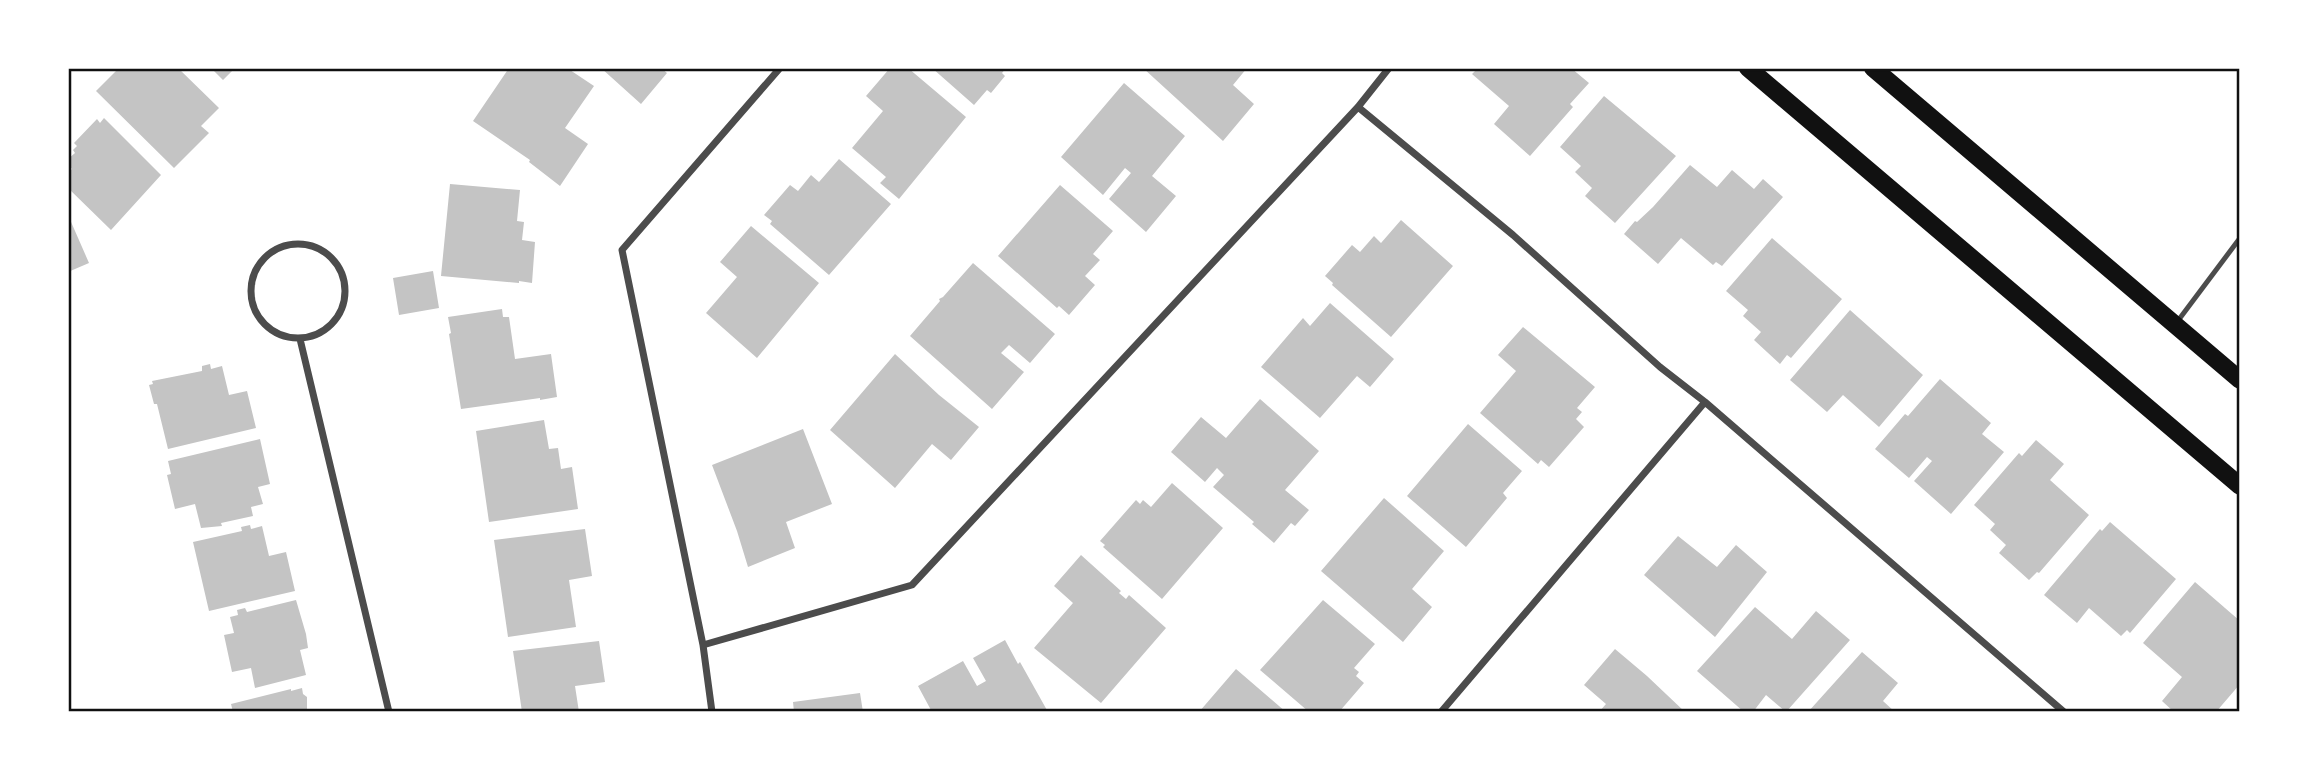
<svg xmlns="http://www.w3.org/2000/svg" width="2308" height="780" viewBox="0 0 2308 780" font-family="Helvetica,sans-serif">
  <rect width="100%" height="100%" fill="#fff"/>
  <path fill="#c4c4c4" d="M 119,68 L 178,68 L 219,108 L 201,126 L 209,133 L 174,168 L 96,91 Z
    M 211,68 L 235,68 L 223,80 Z
    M 509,68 L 567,68 L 594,86 L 565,128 L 588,144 L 560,186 L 529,162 L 530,160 L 473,121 Z
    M 601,68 L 661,68 L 667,73 L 641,104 Z
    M 890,68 L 908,68 L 966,117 L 899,199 L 880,183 L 886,177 L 852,148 L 883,111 L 866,96 Z
    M 932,68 L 1006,68 L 1002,73 L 1005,76 L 991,93 L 987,90 L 974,105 Z
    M 1143,68 L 1247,68 L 1233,85 L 1254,104 L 1223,141 Z
    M 1478,68 L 1571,68 L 1589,83 L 1570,104 L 1573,107 L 1530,156 L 1494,124 L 1509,106 L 1472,74 Z
    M 1124,83 L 1185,136 L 1152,176 L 1176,196 L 1146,232 L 1109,199 L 1131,173 L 1125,168 L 1103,195 L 1061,157 Z
    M 1604,96 L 1676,156 L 1615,223 L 1585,196 L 1592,188 L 1575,172 L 1581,166 L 1560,147 Z
    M 104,118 L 161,175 L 111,230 L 68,188 L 68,172 L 72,169 L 68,165 L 68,159 L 75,153 L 73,150 L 77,146 L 74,143 L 97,119 L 100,123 Z
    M 839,159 L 891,204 L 829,275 L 770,224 L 772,221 L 764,215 L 790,185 L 798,191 L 811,175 L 819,182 Z
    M 1690,165 L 1717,187 L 1732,170 L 1754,189 L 1763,179 L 1783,197 L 1722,266 L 1716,262 L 1713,265 L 1681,238 L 1658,264 L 1624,234 L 1635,221 L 1637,222 L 1653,207 Z
    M 450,184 L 520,190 L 517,221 L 524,222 L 522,240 L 535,242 L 532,283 L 519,281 L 519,283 L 441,276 Z
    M 1060,185 L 1113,231 L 1093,254 L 1100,260 L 1085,276 L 1095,285 L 1069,315 L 1059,306 L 1057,308 L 998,256 Z
    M 68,215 L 89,263 L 68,272 Z
    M 1401,220 L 1453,266 L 1391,337 L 1332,285 L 1333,283 L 1325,276 L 1352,245 L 1360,252 L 1374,236 L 1381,243 Z
    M 751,226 L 819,283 L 757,358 L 706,313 L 737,277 L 720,262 Z
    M 1772,238 L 1842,299 L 1791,358 L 1787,355 L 1780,364 L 1754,340 L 1761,332 L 1743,316 L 1748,310 L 1726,291 Z
    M 973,263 L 1055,334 L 1030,363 L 1009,345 L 1001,353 L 1024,372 L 992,409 L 910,336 L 940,301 L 939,299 L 943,297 Z
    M 433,271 L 439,308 L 399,315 L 393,278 Z
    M 1330,303 L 1394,359 L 1370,387 L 1357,376 L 1320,418 L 1261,367 L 1303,318 L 1310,326 Z
    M 502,309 L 503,317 L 509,317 L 515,359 L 551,354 L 557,397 L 540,400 L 540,398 L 461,409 L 449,334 L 451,333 L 448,317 Z
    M 1850,310 L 1923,375 L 1879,427 L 1843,395 L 1827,412 L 1790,380 Z
    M 1523,327 L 1595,387 L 1577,408 L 1582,412 L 1576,419 L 1584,427 L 1549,467 L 1541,460 L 1538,464 L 1480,413 L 1516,371 L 1498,355 Z
    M 895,354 L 939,395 L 979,427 L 951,460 L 932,444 L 895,488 L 830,430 Z
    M 210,364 L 211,369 L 222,366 L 229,395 L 247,391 L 256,428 L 168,449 L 157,404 L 154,404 L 149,385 L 153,384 L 152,381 L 202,371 L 202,366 Z
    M 1940,379 L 1991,423 L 1982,434 L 2004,452 L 1951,514 L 1914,481 L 1932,461 L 1927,457 L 1909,478 L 1875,449 L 1905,414 L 1908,416 Z
    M 1260,399 L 1319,451 L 1285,490 L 1309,510 L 1295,526 L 1291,523 L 1274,543 L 1252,524 L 1254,522 L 1213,487 L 1224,475 L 1217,468 L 1205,482 L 1171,452 L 1201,417 L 1226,438 Z
    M 544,420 L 549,449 L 558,448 L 561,469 L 572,467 L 578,509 L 489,522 L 476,431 Z
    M 1468,424 L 1522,471 L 1503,493 L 1507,498 L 1466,547 L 1407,496 Z
    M 803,429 L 832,504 L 786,522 L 795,548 L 748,567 L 737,531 L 712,465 Z
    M 260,439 L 270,484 L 258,487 L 263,504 L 251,507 L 253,516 L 221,523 L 222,526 L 201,528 L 195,504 L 175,509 L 167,475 L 171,474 L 168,461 Z
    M 2036,440 L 2064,464 L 2050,480 L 2089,515 L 2039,573 L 2037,572 L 2029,580 L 1999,553 L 2006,545 L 1990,530 L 1995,524 L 1974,505 L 2019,453 L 2022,456 Z
    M 1172,483 L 1223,528 L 1162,599 L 1103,547 L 1105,545 L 1100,541 L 1136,500 L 1140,504 L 1143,500 L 1151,507 Z
    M 1384,498 L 1444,551 L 1412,589 L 1432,607 L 1403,642 L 1321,571 Z
    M 2110,522 L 2176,579 L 2130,633 L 2127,630 L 2121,636 L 2089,608 L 2077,623 L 2044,595 L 2100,529 L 2102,531 Z
    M 250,525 L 251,529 L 262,526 L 269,556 L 286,552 L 295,591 L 209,611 L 193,542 L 242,531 L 241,527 Z
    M 585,529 L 592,576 L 569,580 L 576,627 L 508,637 L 494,540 Z
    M 1678,536 L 1717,567 L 1736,545 L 1767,572 L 1715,637 L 1644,575 Z
    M 1081,555 L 1121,591 L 1119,593 L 1126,599 L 1129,595 L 1166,628 L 1101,703 L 1034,648 L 1073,603 L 1054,586 Z
    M 2195,582 L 2240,621 L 2240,684 L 2216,712 L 2174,712 L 2162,701 L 2182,677 L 2143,643 Z
    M 296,600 L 306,634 L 308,648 L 300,650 L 306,675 L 255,688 L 251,668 L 232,672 L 224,635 L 234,633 L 230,617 L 238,615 L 237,610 L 245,608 L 247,612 Z
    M 1323,600 L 1375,644 L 1354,668 L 1359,672 L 1356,676 L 1364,683 L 1339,712 L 1309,712 L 1260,670 Z
    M 1755,607 L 1792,639 L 1816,611 L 1850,640 L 1786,712 L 1766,695 L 1753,712 L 1744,712 L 1697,671 Z
    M 1005,640 L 1018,664 L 1020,662 L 1048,712 L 932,712 L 918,686 L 963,661 L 977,686 L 986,681 L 973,658 Z
    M 599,641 L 605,682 L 575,686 L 579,712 L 522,712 L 513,651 Z
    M 1615,649 L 1647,676 L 1685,712 L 1599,712 L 1606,704 L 1584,685 Z
    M 1862,652 L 1898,683 L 1883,701 L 1895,712 L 1808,712 Z
    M 1236,669 L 1286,712 L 1199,712 Z
    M 302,688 L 303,694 L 307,697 L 307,712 L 233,712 L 231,704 L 291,689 L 291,691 Z
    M 860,693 L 863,712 L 794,712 L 793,702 Z"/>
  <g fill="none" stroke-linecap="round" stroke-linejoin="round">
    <path stroke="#4c4c4c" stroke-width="5" d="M 2177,322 L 2240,238"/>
    <path stroke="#4c4c4c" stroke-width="7" d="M 1358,107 L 1513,235 L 1660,367 L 1705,402 L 2064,712
      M251 291a47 47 0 1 1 94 0a47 47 0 1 1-94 0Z
      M 300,339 L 389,712
      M 703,645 L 912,585 L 1358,107 L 1389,68
      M 712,712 L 703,645 L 622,250 L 780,68
      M 1441,712 L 1705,402"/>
    <path stroke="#111" stroke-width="18" d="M 1748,68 L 2240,486
      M 1873,68 L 2240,380"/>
  </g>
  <rect width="2308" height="780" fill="none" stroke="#ffffff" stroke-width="140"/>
  <rect x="70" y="70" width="2168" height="640" fill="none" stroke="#111" stroke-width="2.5"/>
</svg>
